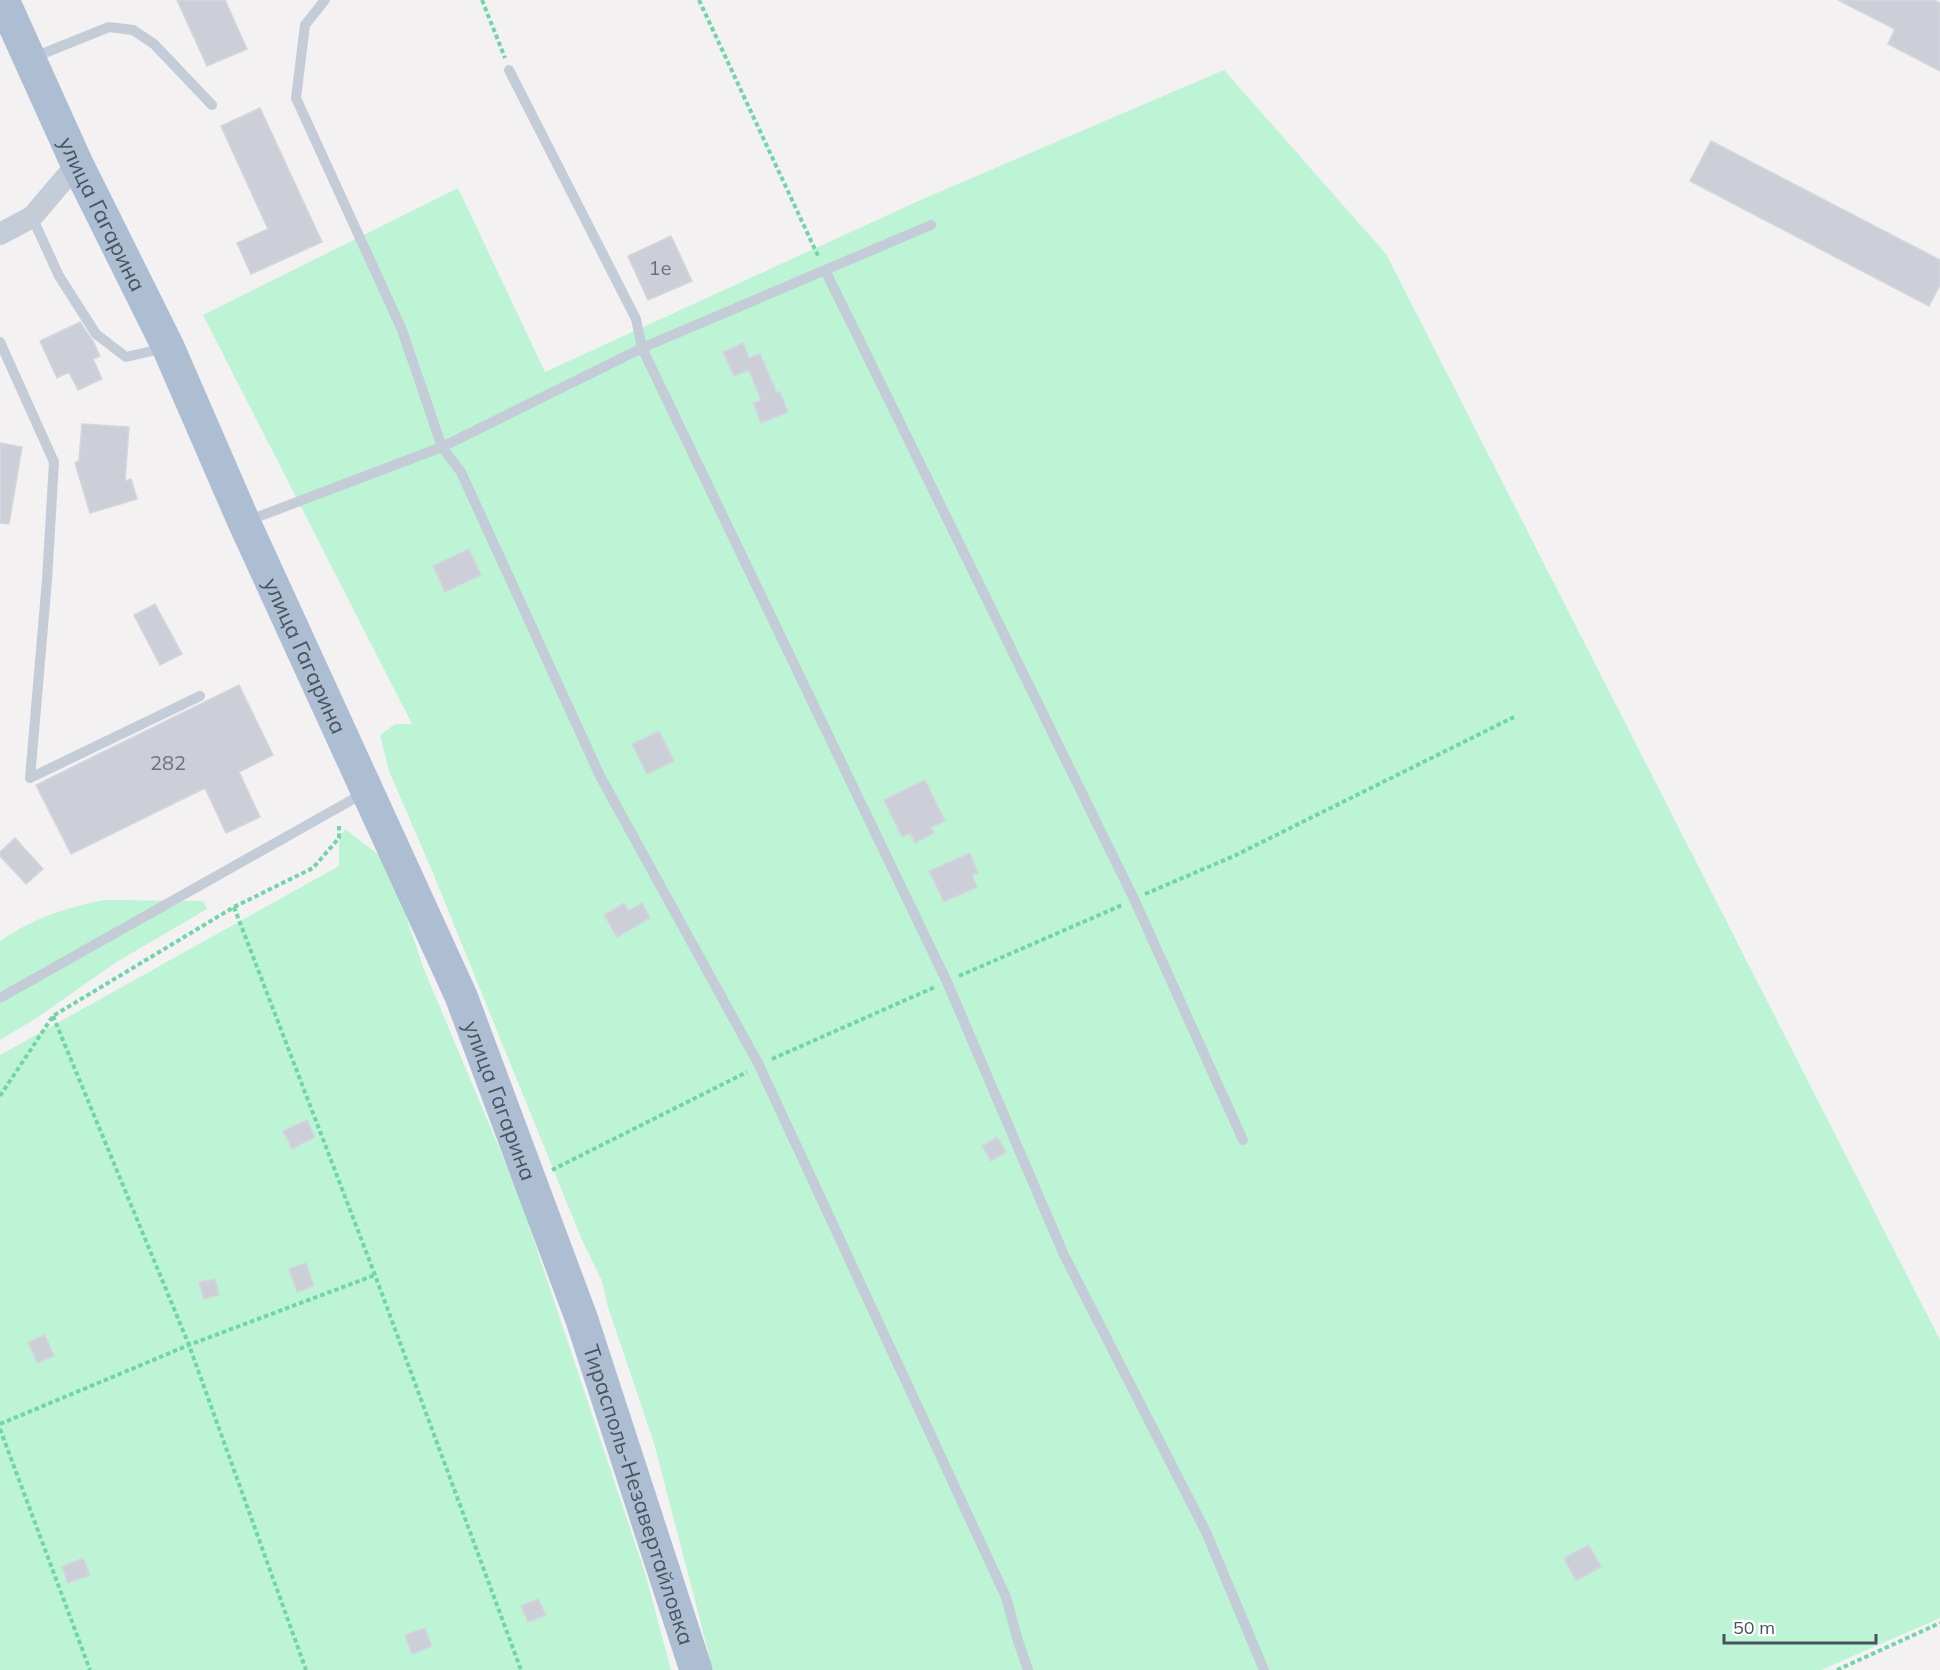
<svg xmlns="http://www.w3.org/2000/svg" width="1940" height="1670" viewBox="0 0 1940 1670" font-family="Mulish,sans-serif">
  <rect width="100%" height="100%" fill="#f3f1f1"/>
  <path fill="#bcf4d5" d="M 1224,70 L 1386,254 L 1940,1340 L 1940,1618 L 1821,1670 L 713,1670 L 654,1443 L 607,1304 L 602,1281 L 582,1240 L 433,873 L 389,771 L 380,735 L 395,724 L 412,724 L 203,315 L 458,188 L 545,372 L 925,198 Z
    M 345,829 L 388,862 L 423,967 L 518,1193 L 645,1573 L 671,1670 L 0,1670 L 0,1055 L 339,866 L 339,838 Z
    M 104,900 L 203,901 L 207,909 L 115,963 L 38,1017 L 0,1040 L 0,941 C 34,918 64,908 104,900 Z"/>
  <path fill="#cccfd7" stroke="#d4d6dd" stroke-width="1.5" d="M 177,0 L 225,0 L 247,49 L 207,66 Z
    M 1838,0 L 1934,0 L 1940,3 L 1940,71 L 1888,44 L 1895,29 Z
    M 260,108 L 322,242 L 251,274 L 237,243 L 268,229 L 221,126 Z
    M 1711,141 L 1940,260 L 1940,285 L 1929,306 L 1690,181 Z
    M 671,236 L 692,281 L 648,300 L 628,256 Z
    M 80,322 L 93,341 L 100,356 L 93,359 L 102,379 L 78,390 L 69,372 L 57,378 L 40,341 Z
    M 743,343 L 749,358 L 760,354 L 777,393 L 780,392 L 788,412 L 761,423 L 753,403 L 761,400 L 749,370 L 734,376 L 723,352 Z
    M 82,424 L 129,427 L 125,481 L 131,479 L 137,499 L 90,513 L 75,463 L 79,461 Z
    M 0,443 L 22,447 L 9,524 L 0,523 Z
    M 469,549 L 481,575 L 445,592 L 433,566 Z
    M 155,604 L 182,654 L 160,665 L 134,615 Z
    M 239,685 L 273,755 L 239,772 L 260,817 L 226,833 L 205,788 L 71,854 L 36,785 Z
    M 659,731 L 674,761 L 647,774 L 632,744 Z
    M 925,780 L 945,821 L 931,827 L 934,833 L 915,843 L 910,833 L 902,837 L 884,800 Z
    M 15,838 L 43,869 L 26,884 L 0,856 L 0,852 Z
    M 970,853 L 978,873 L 972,875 L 977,887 L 944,902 L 929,871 Z
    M 624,903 L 628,911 L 642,903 L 650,918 L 617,937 L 604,915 Z
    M 307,1120 L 315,1137 L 292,1149 L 283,1131 Z
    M 997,1137 L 1006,1152 L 991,1161 L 982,1146 Z
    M 306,1263 L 314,1286 L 297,1292 L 289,1269 Z
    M 215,1279 L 219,1295 L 204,1299 L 199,1282 Z
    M 45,1335 L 54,1356 L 37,1363 L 28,1342 Z
    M 1589,1545 L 1601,1567 L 1576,1581 L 1564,1558 Z
    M 83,1558 L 90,1575 L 68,1583 L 62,1567 Z
    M 538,1599 L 546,1615 L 528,1622 L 521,1606 Z
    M 425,1628 L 432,1646 L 412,1654 L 405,1635 Z"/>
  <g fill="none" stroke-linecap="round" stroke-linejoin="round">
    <path stroke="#70d6a9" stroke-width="4" stroke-dasharray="4.5 3" stroke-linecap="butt" d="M 482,0 L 505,58
      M 699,0 L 819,258
      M 1145,894 L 1234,856 L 1514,717
      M 234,907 L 375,1275 L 521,1670
      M 959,976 L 1122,905
      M 53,1016 L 189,1345 L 306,1670
      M 772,1059 L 935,987
      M 0,1096 L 53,1016 L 234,907 L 313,868 L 339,838 L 339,823
      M 552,1170 L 747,1072
      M 0,1424 L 189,1345 L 375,1275
      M 0,1429 L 90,1670
      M 1837,1670 L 1940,1623"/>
    <path stroke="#c3ccd7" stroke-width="10" d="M 325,0 L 305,25 L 296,98 L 402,330 L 442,447 L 461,472 L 600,776 L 759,1065 L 1006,1597 L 1018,1641 L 1028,1670
      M 32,58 L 109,27 L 133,30 L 154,44 L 212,105
      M 509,70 L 636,319 L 642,348 L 947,982 L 1064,1255 L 1206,1532 L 1264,1670
      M 32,217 L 59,276 L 96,334 L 126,357 L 165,348
      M 825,270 L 1134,899 L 1243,1140
      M 0,342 L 54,462 L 47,580 L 30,778 L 200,696
      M 247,521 L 442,447 L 642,348 L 931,225
      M 0,998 L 364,793"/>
    <path stroke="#c3ccd7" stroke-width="22" d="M 0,234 L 32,217 L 77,164"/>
    <path stroke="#aebed2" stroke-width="33" id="s1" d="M 3,0 L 77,164 L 168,347 L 244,522 L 461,996 L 582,1320 L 696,1670"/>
  </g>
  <g text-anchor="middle" stroke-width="6" stroke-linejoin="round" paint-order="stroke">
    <g font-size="20" fill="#68727e">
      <text x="660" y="275">1е</text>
      <text x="168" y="770">282</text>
    </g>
    <g font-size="22" fill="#465361" stroke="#fff">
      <text dy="8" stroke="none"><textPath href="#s1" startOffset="236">улица Гагарина</textPath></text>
      <text dy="8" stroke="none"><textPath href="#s1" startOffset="722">улица Гагарина</textPath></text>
      <text dy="8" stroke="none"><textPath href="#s1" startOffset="1208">улица Гагарина</textPath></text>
      <text dy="8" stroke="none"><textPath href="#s1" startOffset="1626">Тирасполь-Незавертайловка</textPath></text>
    </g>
  </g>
  <path d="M1724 1634v9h152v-9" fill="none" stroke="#465361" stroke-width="3"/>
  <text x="1733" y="1634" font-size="18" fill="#465361" stroke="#ffffff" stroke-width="4.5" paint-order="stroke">50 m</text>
</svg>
